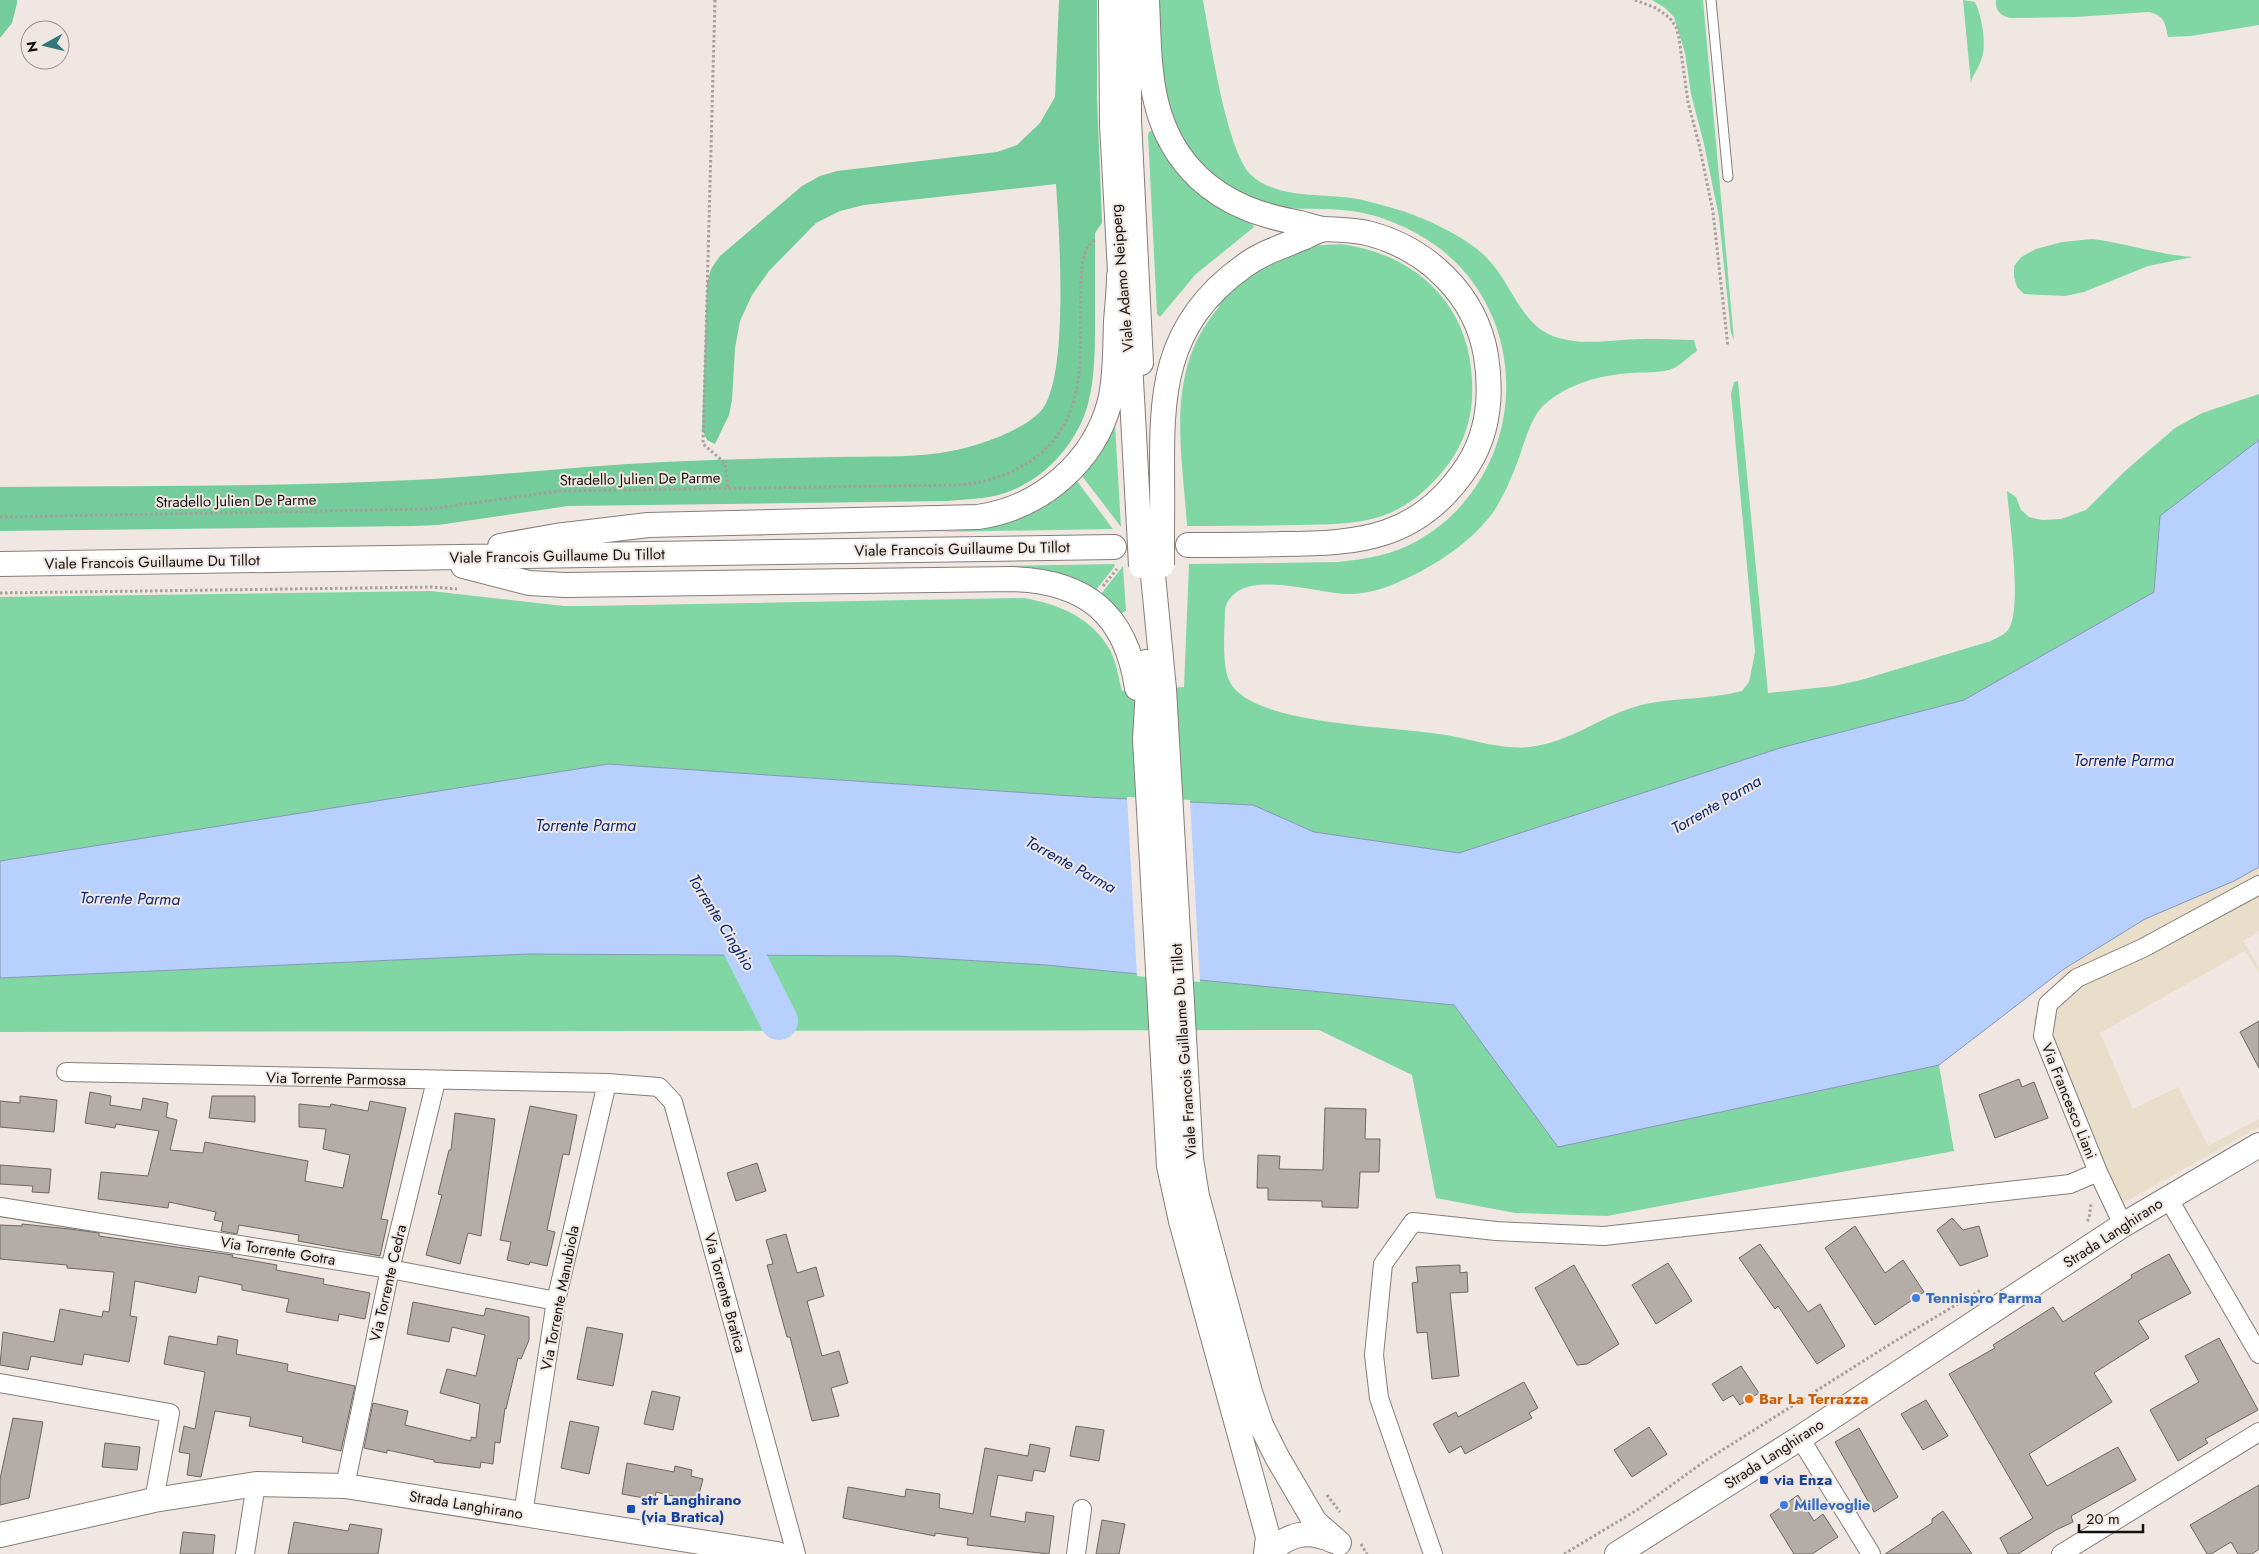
<svg xmlns="http://www.w3.org/2000/svg" width="2259" height="1554" viewBox="0 0 2259 1554" font-family="Jost,sans-serif">
  <rect width="100%" height="100%" fill="#f0e7e2"/>
  <path fill="#e8dec9" d="M 2259,867 L 2259,931 L 2243,941 L 2259,968 L 2259,973 L 2245,951 L 2100,1033 L 2133,1109 L 2178,1087 L 2208,1146 L 2259,1119 L 2259,1127 L 2116,1207 L 2109,1195 L 2033,1020 L 2064,970 L 2145,919 L 2234,881 Z"/>
  <path fill="#81d7a4" d="M 1155,0 L 1203,0 C 1210,38 1226,148 1250,174 C 1276,200 1325,193 1358,199 C 1372,202 1386,206 1399,210 C 1426,218 1468,238 1487,258 C 1512,283 1521,328 1559,338 C 1586,346 1614,339 1642,339 C 1659,338 1677,340 1694,340 L 1697,351 C 1689,356 1678,368 1669,370 C 1658,373 1643,372 1631,373 C 1600,375 1567,384 1544,405 C 1530,418 1524,445 1517,463 C 1511,479 1503,497 1494,511 C 1472,542 1435,566 1401,581 C 1386,588 1370,593 1353,594 C 1321,596 1237,563 1225,609 C 1225,629 1220,671 1233,687 C 1263,725 1391,726 1439,734 C 1469,738 1498,750 1529,747 C 1572,742 1600,716 1641,705 C 1674,697 1709,700 1742,691 L 1749,682 L 1755,652 L 1731,394 L 1734,382 L 1738,381 L 1768,693 L 1834,686 L 1861,680 L 1991,641 C 1996,638 2004,635 2008,630 C 2023,610 2009,518 2007,491 L 2016,497 L 2021,510 L 2029,517 L 2042,520 L 2061,519 L 2086,510 L 2125,471 L 2175,428 L 2202,413 L 2259,394 L 2259,440 L 2160,516 L 2154,592 L 1964,700 L 1780,748 L 1459,853 L 1314,832 L 1252,805 L 1087,797 L 608,764 L 0,861 L 0,597 L 431,591 L 564,606 L 586,606 L 1024,598 C 1059,604 1092,618 1110,650 C 1117,663 1118,677 1122,691 L 1184,687 L 1189,564 L 1338,562 C 1365,559 1393,555 1417,541 C 1527,479 1538,319 1435,245 C 1411,228 1381,215 1352,211 C 1323,207 1293,212 1265,204 C 1257,202 1249,197 1242,193 C 1234,189 1225,186 1218,182 C 1213,178 1208,171 1203,166 C 1156,118 1161,63 1155,0 Z
    M 1652,0 L 1703,0 L 1734,340 L 1731,333 L 1719,217 L 1704,144 L 1691,94 L 1685,53 L 1674,17 L 1665,8 Z
    M 1963,0 L 1975,2 C 1982,17 1988,47 1980,63 C 1977,71 1972,75 1971,84 Z
    M 1996,0 L 2259,0 L 2259,25 L 2191,36 L 2168,37 C 2165,22 2164,16 2149,12 L 2076,17 L 2010,18 C 2000,15 1995,11 1996,0 Z
    M 1153,130 L 1223,210 L 1253,225 L 1254,227 L 1195,275 L 1160,317 L 1157,314 L 1148,135 L 1149,132 Z
    M 2092,239 C 2126,243 2159,255 2193,257 L 2148,266 L 2084,292 L 2065,296 L 2024,294 L 2017,287 L 2014,277 L 2014,266 L 2021,257 L 2036,249 L 2062,242 Z
    M 1341,244 C 1415,254 1469,303 1472,380 C 1474,415 1465,445 1443,471 C 1428,489 1411,504 1390,513 C 1361,525 1331,524 1300,525 C 1263,526 1225,526 1187,526 C 1182,448 1164,371 1219,307 L 1215,303 L 1250,273 L 1306,246 Z
    M 1115,424 L 1121,527 L 1082,476 L 1100,453 Z
    M 1077,481 L 1113,529 L 934,532 C 988,530 1037,522 1077,481 Z
    M 1114,564 L 1115,566 L 1096,590 C 1066,571 1037,567 1003,566 Z
    M 1123,566 L 1126,611 L 1122,613 L 1101,594 Z
    M 527,954 L 896,956 L 1046,965 L 1454,1005 L 1558,1147 L 1939,1065 L 1954,1151 L 1607,1216 L 1515,1213 L 1436,1198 L 1412,1075 L 1319,1030 L 0,1032 L 0,978 Z"/>
  <path fill="#73cc99" d="M 0,0 L 17,0 L 17,3 L 12,23 L 0,38 Z
    M 1059,0 L 1097,0 L 1097,97 L 1102,223 L 1095,233 C 1095,262 1095,291 1095,321 C 1095,349 1095,377 1088,404 C 1077,444 1044,480 1005,493 C 987,499 967,499 948,501 L 568,506 L 438,525 L 413,526 L 0,531 L 0,487 C 137,486 275,487 412,480 C 496,476 579,466 663,462 C 721,459 779,458 837,457 C 871,456 906,458 940,453 C 969,449 1018,434 1040,412 C 1070,382 1059,229 1056,184 L 864,205 L 840,211 L 816,223 L 769,271 L 752,295 L 740,321 L 735,348 L 732,400 L 729,415 L 715,444 L 707,440 L 702,429 L 707,283 L 711,269 L 720,256 L 802,186 L 820,176 L 837,171 L 997,152 L 1017,145 L 1040,123 L 1055,97 Z"/>
  <path fill="#b8d0fe" stroke="#8696b6" d="M 2259,440 L 2259,867 L 2234,881 L 2145,919 L 2064,969 L 1939,1065 L 1558,1147 L 1454,1005 L 1046,965 L 896,956 L 527,954 L 0,978 L 0,861 L 608,764 L 1087,797 L 1253,805 L 1314,832 L 1459,853 L 1780,748 L 1964,700 L 2154,592 L 2160,516 Z"/>
  <path fill="#f0e7e2" d="M 1127,797 L 1190,800 L 1200,982 L 1137,976 Z"/>
  <g fill="none" stroke-linecap="round" stroke-linejoin="round">
    <path stroke="#b8d0fe" stroke-width="38" d="M 717,912 L 739,942 L 779,1021"/>
  </g>
  <path fill="#b4aca7" stroke="#6e6662" d="M 2259,1021 L 2259,1068 L 2240,1032 Z
    M 2019,1079 L 2022,1087 L 2034,1082 L 2048,1118 L 1995,1138 L 1979,1095 Z
    M 90,1092 L 111,1096 L 110,1105 L 141,1110 L 143,1098 L 168,1103 L 166,1117 L 177,1120 L 170,1150 L 203,1153 L 205,1142 L 308,1161 L 305,1181 L 343,1188 L 350,1155 L 323,1149 L 326,1129 L 299,1127 L 299,1104 L 330,1107 L 331,1104 L 368,1111 L 370,1101 L 406,1108 L 381,1219 L 388,1220 L 380,1256 L 298,1241 L 299,1235 L 239,1225 L 237,1234 L 221,1231 L 223,1222 L 214,1220 L 216,1212 L 169,1202 L 168,1208 L 98,1199 L 101,1172 L 148,1176 L 159,1131 L 116,1124 L 115,1128 L 85,1123 Z
    M 20,1096 L 57,1100 L 54,1132 L 0,1127 L 0,1101 L 20,1103 Z
    M 212,1096 L 255,1096 L 255,1122 L 209,1118 Z
    M 530,1106 L 577,1115 L 569,1155 L 563,1154 L 547,1230 L 555,1232 L 547,1266 L 530,1262 L 529,1265 L 507,1260 L 511,1242 L 500,1240 Z
    M 1325,1108 L 1366,1109 L 1365,1139 L 1380,1139 L 1379,1172 L 1360,1172 L 1358,1208 L 1322,1207 L 1322,1201 L 1268,1200 L 1268,1188 L 1257,1188 L 1258,1155 L 1280,1156 L 1279,1169 L 1323,1170 Z
    M 455,1113 L 495,1119 L 481,1236 L 468,1233 L 460,1264 L 426,1255 L 442,1195 L 438,1194 L 449,1150 L 451,1150 Z
    M 757,1163 L 766,1191 L 736,1201 L 727,1173 Z
    M 0,1165 L 51,1169 L 49,1193 L 32,1192 L 33,1186 L 0,1184 Z
    M 1952,1218 L 1963,1230 L 1979,1226 L 1988,1256 L 1960,1266 L 1937,1230 Z
    M 22,1224 L 70,1229 L 99,1233 L 99,1236 L 233,1255 L 232,1257 L 277,1265 L 276,1270 L 324,1279 L 323,1284 L 370,1293 L 365,1319 L 339,1314 L 338,1321 L 286,1312 L 289,1299 L 242,1290 L 242,1285 L 199,1276 L 196,1293 L 135,1281 L 130,1316 L 137,1317 L 129,1362 L 84,1354 L 82,1365 L 31,1356 L 28,1370 L 0,1365 L 3,1332 L 54,1342 L 60,1309 L 102,1317 L 103,1311 L 109,1312 L 114,1272 L 67,1268 L 67,1265 L 0,1259 L 0,1225 L 22,1226 Z
    M 1855,1226 L 1885,1273 L 1903,1260 L 1924,1292 L 1875,1325 L 1825,1248 Z
    M 786,1234 L 797,1273 L 816,1267 L 824,1296 L 807,1301 L 822,1356 L 839,1351 L 848,1383 L 831,1388 L 839,1416 L 812,1421 L 790,1337 L 787,1337 L 767,1265 L 773,1264 L 766,1240 Z
    M 1760,1244 L 1808,1312 L 1820,1304 L 1845,1346 L 1817,1364 L 1778,1306 L 1775,1309 L 1739,1258 Z
    M 2169,1254 L 2191,1293 L 2138,1321 L 2149,1338 L 2094,1373 L 2112,1402 L 2029,1454 L 2047,1486 L 2118,1447 L 2136,1480 L 2071,1516 L 2073,1522 L 2056,1530 L 2018,1554 L 2008,1554 L 2000,1538 L 2033,1518 L 1949,1374 L 1995,1348 L 1993,1345 L 2053,1307 L 2063,1322 L 2132,1278 L 2131,1275 Z
    M 1668,1263 L 1692,1301 L 1656,1324 L 1632,1285 Z
    M 1460,1265 L 1460,1273 L 1467,1272 L 1468,1292 L 1450,1293 L 1459,1376 L 1432,1379 L 1427,1332 L 1417,1333 L 1412,1283 L 1418,1282 L 1416,1267 Z
    M 1574,1265 L 1619,1344 L 1587,1364 L 1577,1365 L 1535,1288 Z
    M 413,1302 L 484,1316 L 486,1308 L 529,1317 L 529,1340 L 521,1359 L 518,1358 L 506,1409 L 505,1408 L 500,1443 L 495,1442 L 493,1464 L 481,1462 L 480,1468 L 434,1462 L 434,1460 L 387,1450 L 387,1453 L 364,1448 L 373,1403 L 408,1411 L 405,1425 L 471,1441 L 471,1437 L 476,1438 L 480,1404 L 440,1393 L 447,1369 L 476,1376 L 485,1335 L 452,1327 L 449,1342 L 407,1334 Z
    M 587,1327 L 623,1334 L 613,1386 L 577,1379 Z
    M 169,1336 L 217,1345 L 218,1336 L 238,1340 L 236,1354 L 288,1364 L 287,1371 L 355,1386 L 341,1451 L 302,1442 L 303,1437 L 249,1426 L 251,1417 L 215,1411 L 201,1477 L 187,1475 L 190,1454 L 179,1452 L 184,1426 L 195,1429 L 205,1372 L 164,1364 Z
    M 2219,1338 L 2258,1410 L 2205,1439 L 2208,1443 L 2178,1461 L 2150,1410 L 2199,1382 L 2185,1356 Z
    M 1741,1366 L 1759,1393 L 1740,1405 L 1733,1395 L 1723,1401 L 1712,1384 Z
    M 1524,1382 L 1538,1408 L 1529,1413 L 1532,1418 L 1465,1454 L 1461,1446 L 1449,1453 L 1433,1424 L 1456,1412 L 1458,1417 Z
    M 652,1391 L 680,1397 L 673,1430 L 644,1424 Z
    M 1926,1400 L 1948,1436 L 1923,1450 L 1901,1414 Z
    M 13,1418 L 43,1422 L 29,1498 L 0,1505 L 0,1479 Z
    M 570,1421 L 599,1427 L 589,1474 L 561,1468 Z
    M 1076,1426 L 1104,1430 L 1099,1461 L 1070,1456 Z
    M 1649,1427 L 1667,1454 L 1632,1477 L 1614,1450 Z
    M 1859,1428 L 1898,1497 L 1874,1512 L 1835,1442 Z
    M 105,1443 L 140,1447 L 137,1470 L 102,1467 Z
    M 1030,1444 L 1050,1448 L 1045,1472 L 1034,1470 L 1032,1481 L 998,1475 L 990,1516 L 1025,1522 L 1026,1512 L 1054,1516 L 1049,1554 L 967,1545 L 968,1538 L 935,1533 L 935,1536 L 843,1518 L 848,1487 L 905,1497 L 906,1489 L 940,1494 L 939,1508 L 973,1514 L 985,1448 L 1028,1456 Z
    M 627,1463 L 674,1472 L 675,1466 L 692,1470 L 691,1476 L 703,1479 L 697,1502 L 656,1492 L 655,1500 L 622,1494 Z
    M 2259,1485 L 2259,1549 L 2252,1554 L 2238,1554 L 2231,1542 L 2211,1554 L 2207,1554 L 2190,1525 Z
    M 1798,1495 L 1814,1521 L 1823,1514 L 1838,1537 L 1812,1554 L 1794,1554 L 1770,1515 Z
    M 1943,1511 L 1972,1554 L 1885,1554 L 1932,1523 L 1932,1519 Z
    M 1102,1520 L 1125,1524 L 1119,1554 L 1096,1554 Z
    M 294,1522 L 348,1531 L 350,1524 L 382,1529 L 378,1554 L 288,1554 Z
    M 183,1532 L 215,1535 L 213,1554 L 180,1554 Z"/>
  <g fill="none" stroke-linecap="round" stroke-linejoin="round">
    <defs>
      <path id="lane" d="M 1711,0 L 1728,177"/>
      <path id="street" d="M 66,1072 L 607,1083 L 659,1087 L 673,1102 L 796,1554
        M 2168,1198 L 2259,1354
        M 0,1207 L 390,1269 L 556,1301
        M 2123,1225 L 2098,1172 L 2043,1036 L 2048,1004 L 2077,978 L 2143,948 L 2259,885
        M 0,1383 L 170,1413 L 154,1500
        M 1800,1438 L 1871,1554
        M 345,1486 L 390,1269 L 436,1081
        M 523,1514 L 556,1301 L 607,1083
        M 245,1554 L 256,1484
        M 1076,1554 L 1082,1509
        M 1433,1554 L 1379,1398 L 1374,1355 L 1383,1264 L 1413,1222 L 1496,1231 L 1604,1236 L 2070,1184 L 2098,1172
        M 2061,1554 L 2259,1432"/>
      <path id="secondary" d="M 1111,0 L 1112,124 L 1121,290
        M 1129,0 L 1129,120 L 1141,363
        M 1147,0 C 1150,66 1147,129 1199,178 C 1228,205 1262,216 1300,223 C 1308,225 1316,228 1324,229 C 1339,230 1353,230 1367,233 C 1427,248 1476,295 1486,356 C 1492,394 1489,432 1468,465 C 1421,538 1361,544 1281,544 C 1250,545 1219,545 1188,545
        M 1129,343 L 1139,527
        M 1162,526 C 1164,421 1147,335 1244,266 C 1263,252 1284,246 1305,237 C 1312,233 1318,230 1326,229
        M 500,546 L 556,536 L 648,525 L 978,517 C 1040,508 1094,463 1110,401 C 1116,375 1115,348 1116,322 C 1117,307 1119,292 1119,276
        M 0,564 L 1114,547
        M 1152,565 L 1164,689 L 1191,1159 L 1197,1196 L 1250,1392 L 1261,1425 L 1277,1457 L 1315,1522 L 1339,1543
        M 463,566 L 529,583 L 565,585 L 1012,579 C 1086,581 1126,614 1137,688
        M 1146,662 L 1148,689 L 1145,739 L 1169,1166 L 1181,1221 L 1268,1537 L 1266,1554
        M 0,1535 L 154,1500 L 256,1484 L 345,1486 L 777,1554
        M 1268,1554 C 1289,1533 1307,1529 1334,1541
        M 1617,1554 L 1800,1438 L 2123,1225 L 2259,1145"/>
    </defs>
    <use href="#lane" stroke="#857d79" stroke-width="11"/>
    <use href="#street" stroke="#857d79" stroke-width="20"/>
    <use href="#secondary" stroke="#857d79" stroke-width="26"/>
    <path stroke="#a69f9b" stroke-width="3" stroke-dasharray="2.5 2.5" stroke-linecap="butt" d="M 715,0 L 703,444 L 725,463 L 728,489
      M 1635,0 L 1656,8 L 1670,18 L 1676,27 L 1679,38 L 1688,102 L 1699,144 L 1713,212 L 1728,347
      M 0,517 L 429,509 L 560,491 L 956,485 C 987,483 1015,474 1040,454 C 1098,405 1074,325 1083,259 L 1088,246 L 1096,239
      M 1103,586 L 1117,569
      M 0,593 L 432,587 L 457,589
      M 2087,1221 L 2089,1219 L 2091,1204
      M 1327,1495 L 1340,1512
      M 1361,1544 L 1367,1554
      M 1564,1554 L 1637,1510 L 1705,1461 L 1892,1343 L 1981,1290"/>
    <use href="#lane" stroke="#fff" stroke-width="9"/>
    <use href="#street" stroke="#fff" stroke-width="18"/>
    <use href="#secondary" stroke="#fff" stroke-width="24"/>
    <defs>
      <path id="secondary-bridge" d="M 1162,526 L 1162,565
        M 1139,527 L 1141,566"/>
    </defs>
    <use href="#secondary-bridge" stroke="#857d79" stroke-width="26" stroke-linecap="butt"/>
    <use href="#secondary-bridge" stroke="#fff" stroke-width="24"/>
  </g>
  <g fill="#3f7fe0" stroke="#f0e7e2" stroke-width="2">
    <circle cx="1916" cy="1298" r="5"/>
    <circle cx="1784" cy="1505" r="5"/>
  </g>
  <circle fill="#e8710a" stroke="#f0e7e2" stroke-width="2" cx="1749" cy="1399" r="5"/>
  <g fill="#1a4fb4" stroke="#f0e7e2" stroke-width="2">
    <rect x="1759" y="1475" width="10" height="10" rx="2.5"/>
    <rect x="626" y="1504" width="10" height="10" rx="2.5"/>
  </g>
  <g text-anchor="middle" stroke-width="4" stroke-linejoin="round" paint-order="stroke">
    <g font-size="15" fill="#12100e" stroke="#f0e7e2">
      <text transform="translate(1122 278) rotate(-95)" y="5">Viale Adamo Neipperg</text>
      <text transform="translate(640 479) rotate(-1)" y="5">Stradello Julien De Parme</text>
      <text transform="translate(236 501) rotate(-1)" y="5">Stradello Julien De Parme</text>
      <text transform="translate(962 549) rotate(-1)" y="5">Viale Francois Guillaume Du Tillot</text>
      <text transform="translate(557 556) rotate(-1)" y="5">Viale Francois Guillaume Du Tillot</text>
      <text transform="translate(152 562) rotate(-1)" y="5">Viale Francois Guillaume Du Tillot</text>
      <text transform="translate(1184 1051) rotate(-94)" y="5">Viale Francois Guillaume Du Tillot</text>
      <text transform="translate(336 1079) rotate(1)" y="5">Via Torrente Parmossa</text>
      <text transform="translate(2069 1101) rotate(68)" y="5">Via Francesco Liani</text>
      <text transform="translate(2113 1233) rotate(-33)" y="5">Strada Langhirano</text>
      <text transform="translate(278 1251) rotate(9)" y="5">Via Torrente Gotra</text>
      <text transform="translate(388 1283) rotate(-77)" y="5">Via Torrente Cedra</text>
      <text transform="translate(725 1293) rotate(75)" y="5">Via Torrente Bratica</text>
      <text transform="translate(560 1298) rotate(-79)" y="5">Via Torrente Manubiola</text>
      <text transform="translate(1774 1454) rotate(-33)" y="5">Strada Langhirano</text>
      <text transform="translate(466 1505) rotate(9)" y="5">Strada Langhirano</text>
    </g>
    <g font-size="15" font-weight="bold" fill="#366cbe" stroke="#f0e7e2" text-anchor="start">
      <text x="1926" y="1303">Tennispro Parma</text>
      <text x="1794" y="1510">Millevoglie</text>
    </g>
    <g font-size="15" font-weight="bold" fill="#c56008" stroke="#f0e7e2" text-anchor="start">
      <text x="1759" y="1404">Bar La Terrazza</text>
    </g>
    <g font-size="15" font-weight="bold" fill="#164399" stroke="#f0e7e2" text-anchor="start">
      <text x="1774" y="1485">via Enza</text>
      <text x="641" y="1505">str Langhirano<tspan x="641" dy="17">(via Bratica)</tspan></text>
    </g>
    <g font-size="16" font-style="italic" fill="#06287a" stroke="#f0e7e2">
      <text x="2124" y="766">Torrente Parma</text>
      <text transform="translate(1716 804) rotate(-30)" y="6">Torrente Parma</text>
      <text x="586" y="831">Torrente Parma</text>
      <text transform="translate(1071 864) rotate(29)" y="6">Torrente Parma</text>
      <text transform="translate(130 898) rotate(1)" y="6">Torrente Parma</text>
      <text transform="translate(722 922) rotate(58)" y="6">Torrente Cinghio</text>
    </g>
  </g>
  <g transform="translate(45 45) rotate(262)"><circle r="24" fill="#f0e7e2" stroke="#97918d"/>
  <path d="M0-4L9 19L0 12L-9 19Z" fill="#307977"/>
  <text y="-8" font-size="14" font-weight="bold" text-anchor="middle" fill="#12100e">N</text>
  </g>
  <path d="M2079 1524v8h64v-8" fill="none" stroke="#12100e" stroke-width="2.5"/>
  <text x="2086" y="1524" font-size="15" fill="#12100e" stroke="#f0e7e2" stroke-width="4" paint-order="stroke">20 m</text>
</svg>
